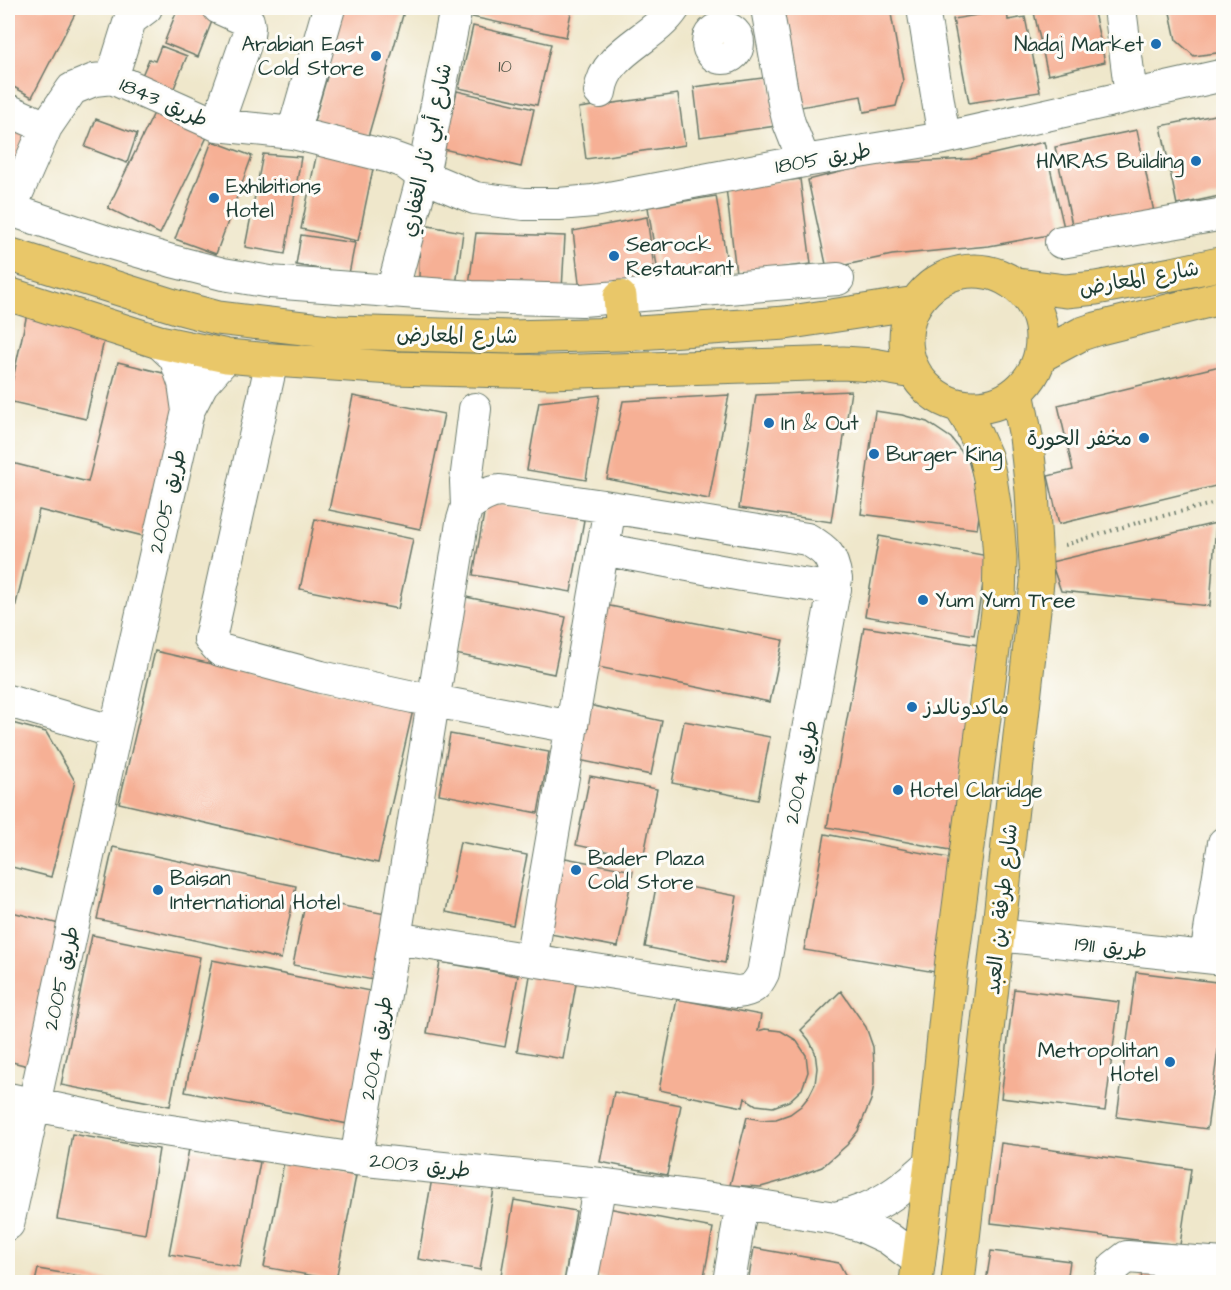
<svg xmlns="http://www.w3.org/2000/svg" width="1231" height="1290" viewBox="0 0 1231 1290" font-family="'Architects Daughter','Playpen Sans Arabic',sans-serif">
  <rect width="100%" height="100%" fill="#fdfcf7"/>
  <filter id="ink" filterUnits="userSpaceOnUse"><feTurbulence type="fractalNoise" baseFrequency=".0167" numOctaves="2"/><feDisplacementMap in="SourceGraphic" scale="12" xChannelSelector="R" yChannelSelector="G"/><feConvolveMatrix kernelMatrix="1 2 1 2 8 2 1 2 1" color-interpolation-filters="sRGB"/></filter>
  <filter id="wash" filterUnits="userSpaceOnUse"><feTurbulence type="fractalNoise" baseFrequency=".008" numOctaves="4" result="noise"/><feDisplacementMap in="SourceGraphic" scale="24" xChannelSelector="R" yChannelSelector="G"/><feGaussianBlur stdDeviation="1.35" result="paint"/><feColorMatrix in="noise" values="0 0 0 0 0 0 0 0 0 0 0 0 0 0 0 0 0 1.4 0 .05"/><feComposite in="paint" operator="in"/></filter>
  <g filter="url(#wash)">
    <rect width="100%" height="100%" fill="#efe7cb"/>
    <g id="blocks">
      <path fill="#f6b095" d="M 8,8 L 78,8 L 32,97 L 8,84 Z
        M 178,8 L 208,8 L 216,11 L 198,57 L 164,43 Z
        M 341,8 L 405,8 L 366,144 L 312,128 L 329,70 L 323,68 Z
        M 474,8 L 572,8 L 566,37 L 472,17 Z
        M 783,8 L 890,8 L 903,81 L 896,106 L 864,112 L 861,96 L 801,107 Z
        M 952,8 L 968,8 L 951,12 Z
        M 1033,8 L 1093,8 L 1105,62 L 1048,75 Z
        M 1169,8 L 1224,8 L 1224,52 L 1194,56 L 1176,40 Z
        M 1007,10 L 1008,20 L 1025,17 L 1040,92 L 969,103 L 953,19 Z
        M 473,26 L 551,44 L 537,105 L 459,88 Z
        M 161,46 L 187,56 L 172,93 L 140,80 L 149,59 L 155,61 Z
        M 770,77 L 776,126 L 700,137 L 694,87 Z
        M 457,91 L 534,109 L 521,167 L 443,149 Z
        M 678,94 L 685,145 L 586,159 L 579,108 Z
        M 155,111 L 207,137 L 160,234 L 108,208 Z
        M 1224,113 L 1224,195 L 1177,205 L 1161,126 Z
        M 96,119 L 137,134 L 127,163 L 85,147 Z
        M 8,124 L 32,135 L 8,189 Z
        M 1137,130 L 1155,217 L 1074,234 L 1055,147 Z
        M 212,141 L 252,156 L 216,254 L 175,239 Z
        M 1044,142 L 1065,232 L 989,246 L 892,255 L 827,269 L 808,180 L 872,164 L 971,159 Z
        M 317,152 L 374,164 L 358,241 L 301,229 Z
        M 263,154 L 301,157 L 285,254 L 245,247 Z
        M 800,179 L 811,264 L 736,273 L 726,188 Z
        M 716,196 L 728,268 L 659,280 L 648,207 Z
        M 647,217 L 656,282 L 580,291 L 573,231 Z
        M 429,226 L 463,232 L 456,286 L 419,278 L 420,232 Z
        M 476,233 L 565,236 L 562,290 L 469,285 Z
        M 301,235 L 355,243 L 349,274 L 296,265 Z
        M 27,314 L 106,332 L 86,419 L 8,401 Z
        M 118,362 L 175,376 L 185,401 L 151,538 L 39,510 L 13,616 L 8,615 L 8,462 L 88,482 Z
        M 1224,365 L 1224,484 L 1059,524 L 1048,476 L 1073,470 L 1058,405 Z
        M 851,391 L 831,522 L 739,508 L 756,395 Z
        M 600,395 L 586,480 L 527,470 L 539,402 Z
        M 729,395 L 709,499 L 607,479 L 623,401 Z
        M 353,396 L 444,414 L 420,529 L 329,510 Z
        M 875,411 L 902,415 L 927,422 L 951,438 L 968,460 L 981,503 L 977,529 L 861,514 Z
        M 486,502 L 584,520 L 571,592 L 473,575 Z
        M 315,519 L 413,539 L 398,609 L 300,589 Z
        M 1216,523 L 1210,606 L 1061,591 L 1051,562 Z
        M 879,536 L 988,556 L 974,635 L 865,616 Z
        M 466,597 L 566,617 L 554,674 L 455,654 Z
        M 605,605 L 783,640 L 770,702 L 593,666 Z
        M 864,627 L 978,645 L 950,850 L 827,827 Z
        M 155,651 L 413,710 L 378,863 L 119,803 Z
        M 580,703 L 662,721 L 651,775 L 569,758 Z
        M 684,721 L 770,737 L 758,800 L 672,783 Z
        M 8,722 L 46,732 L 75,781 L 51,877 L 8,866 Z
        M 450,734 L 549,752 L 538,813 L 439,794 Z
        M 590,776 L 657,789 L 643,859 L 576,845 Z
        M 825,834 L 949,858 L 935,972 L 804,950 Z
        M 460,842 L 527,855 L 513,925 L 446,912 Z
        M 113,847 L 296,886 L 281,959 L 97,919 Z
        M 555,856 L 633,871 L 618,947 L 540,932 Z
        M 657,881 L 737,896 L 725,963 L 645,947 Z
        M 306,899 L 386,914 L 373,980 L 293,965 Z
        M 8,911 L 67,926 L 32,1067 L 8,1061 Z
        M 92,935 L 200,957 L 170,1106 L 61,1085 Z
        M 212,960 L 375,992 L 348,1124 L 185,1092 Z
        M 440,962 L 518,976 L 505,1047 L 427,1033 Z
        M 531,970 L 577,978 L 563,1059 L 517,1051 Z
        M 1136,972 L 1224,983 L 1224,1007 L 1207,1129 L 1117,1117 Z
        M 1014,989 L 1119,1002 L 1105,1111 L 1001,1098 Z
        M 841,991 L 866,1027 L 873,1047 L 874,1065 L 874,1084 L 871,1100 L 858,1131 L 847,1145 L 822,1167 L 789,1179 L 761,1187 L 730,1185 L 747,1117 L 761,1120 L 776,1119 L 790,1114 L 801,1106 L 809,1096 L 815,1084 L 817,1068 L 815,1052 L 809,1040 L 801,1030 Z
        M 677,999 L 761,1015 L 758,1031 L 765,1029 L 781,1031 L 796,1040 L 806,1055 L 808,1072 L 802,1089 L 789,1101 L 773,1107 L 756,1105 L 745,1098 L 743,1107 L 659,1090 Z
        M 614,1092 L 681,1105 L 667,1175 L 600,1162 Z
        M 72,1134 L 159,1149 L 145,1234 L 57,1219 Z
        M 1001,1143 L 1191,1169 L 1180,1245 L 991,1223 Z
        M 189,1149 L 260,1162 L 240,1267 L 169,1254 Z
        M 284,1162 L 356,1176 L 336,1280 L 264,1267 Z
        M 432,1178 L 494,1189 L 480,1270 L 418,1259 Z
        M 514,1200 L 576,1211 L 564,1282 L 511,1282 L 500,1281 Z
        M 608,1208 L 713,1228 L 703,1282 L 630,1282 L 595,1276 Z
        M 754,1248 L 839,1263 L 849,1282 L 748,1282 Z
        M 991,1251 L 1070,1261 L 1067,1282 L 986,1282 Z
        M 38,1269 L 109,1281 L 108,1282 L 35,1282 Z
        M 1142,1271 L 1213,1281 L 1213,1282 L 1141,1282 Z"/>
    </g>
  </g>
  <g filter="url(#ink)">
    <use href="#blocks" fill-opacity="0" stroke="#687869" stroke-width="1.5"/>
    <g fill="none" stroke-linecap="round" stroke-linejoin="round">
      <defs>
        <path id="minor" d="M 767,8 L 784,103 L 789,123 L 804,161
          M 923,8 L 944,138
          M 1120,8 L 1131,96
          M708 43a15 15 0 1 1 30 0a15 15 0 1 1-30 0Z
          M 112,78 L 217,125 L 293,133 L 390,157 L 404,162 L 423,176 L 475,198 L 524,204 L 559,204 L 593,201 L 804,161 L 944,138 L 1224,75
          M 600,92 C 605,51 653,40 674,8
          M 8,110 L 46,127
          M 217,125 L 248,36 L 249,27 L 248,21 L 219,8
          M 293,133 L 329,8
          M 8,209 L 107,242 L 172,261 L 223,274 L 270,282 L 472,297 L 582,300 L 838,279
          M 10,209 L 46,127 L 72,89 L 94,80 L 112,78 L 130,20 L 146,8
          M 1061,242 L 1224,214
          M 392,292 L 423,176 L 456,8
          M 159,342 L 175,357 L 184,383 L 188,411
          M 272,360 L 210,639 L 220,650 L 321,677 L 413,697 L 572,727
          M 602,549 L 742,575 L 835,589
          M 8,701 L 115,732
          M 998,935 L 1224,959
          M 395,938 L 531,960 L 737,992 C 751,991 757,986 763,973 L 836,579 C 832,556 828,551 807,539 L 610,507 L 500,491 C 487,492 478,499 467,506
          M 1206,956 L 1224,843
          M 531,960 L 610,507
          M 8,1099 L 131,1125 L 356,1159 L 600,1184 L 742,1203 L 835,1218 L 862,1226 L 888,1238 L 919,1261
          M 356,1159 L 395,938 L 462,523 L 467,506 L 466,481 L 475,409
          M 835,1218 C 842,1216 850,1215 857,1212 C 886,1203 909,1183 931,1163
          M 8,1224 L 115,732 L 188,411 L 202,384 L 227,356
          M 581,1282 L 600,1184
          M 729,1282 L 742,1203
          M 1110,1282 L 1114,1267 L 1127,1257 L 1224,1264"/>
        <path id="major" d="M 8,254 L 177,307 L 218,318 L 337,332 L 511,337 L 623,334 L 785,323 L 916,303
          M906 339a68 68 0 1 1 136 0a68 68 0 1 1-136 0Z
          M 1018,285 L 1066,291 L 1096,288 L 1172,274 L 1224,263
          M 8,294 L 159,342 L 227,356 L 259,359 L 393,368 L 548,372 L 843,363 L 873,365 L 914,372
          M 620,297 L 623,334
          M 1040,356 L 1081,334 L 1096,329 L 1224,297
          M 916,1282 L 931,1163 L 951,968 L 999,604 L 1000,558 L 998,531 L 990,478 L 985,456 L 977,438 L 970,422 L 960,406
          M 958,1282 L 998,935 L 1037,582 L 1032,491 L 1026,437 L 1017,392"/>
      </defs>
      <use href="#minor" stroke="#687869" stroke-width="34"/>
      <use href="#major" stroke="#687869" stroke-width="35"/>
      <path stroke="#687869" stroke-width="4" stroke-dasharray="1.5 4.5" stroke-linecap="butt" d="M 1065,545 L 1146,520 L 1216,503 L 1224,505"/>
      <use href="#minor" stroke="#fff" stroke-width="32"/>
      <use href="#major" stroke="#e9c769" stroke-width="33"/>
    </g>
  </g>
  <g fill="#1f6fb2" stroke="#fdfcf7" stroke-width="2">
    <circle cx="1156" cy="44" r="6"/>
    <circle cx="376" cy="56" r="6"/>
    <circle cx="1196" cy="161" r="6"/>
    <circle cx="214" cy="198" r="6"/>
    <circle cx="614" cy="256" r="6"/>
    <circle cx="769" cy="423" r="6"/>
    <circle cx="1144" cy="438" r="6"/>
    <circle cx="874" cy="454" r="6"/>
    <circle cx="923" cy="600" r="6"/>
    <circle cx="912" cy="707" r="6"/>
    <circle cx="898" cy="790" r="6"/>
    <circle cx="576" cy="870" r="6"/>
    <circle cx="158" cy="890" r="6"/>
    <circle cx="1170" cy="1062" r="6"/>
  </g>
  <g text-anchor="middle" stroke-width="6" stroke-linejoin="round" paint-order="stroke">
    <g font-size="18" fill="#555a4c">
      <text x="505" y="72">10</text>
    </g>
    <g font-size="21" fill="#1f3d34" stroke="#fdfcf7" text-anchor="start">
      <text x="364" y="51" text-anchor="end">Arabian East<tspan x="364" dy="24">Cold Store</tspan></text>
      <text x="1144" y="51" text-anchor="end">Nadaj Market</text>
      <text x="1184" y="168" text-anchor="end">HMRAS Building</text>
      <text x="226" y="193">Exhibitions<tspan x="226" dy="24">Hotel</tspan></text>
      <text x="626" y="251">Searock<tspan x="626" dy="24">Restaurant</tspan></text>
      <text x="781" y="430">In &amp; Out</text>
      <text x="1132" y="445" text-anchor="end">مخفر الحورة</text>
      <text x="886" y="461">Burger King</text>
      <text x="935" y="607">Yum Yum Tree</text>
      <text x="924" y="714">ماكدونالدز</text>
      <text x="910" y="797">Hotel Claridge</text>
      <text x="588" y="865">Bader Plaza<tspan x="588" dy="24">Cold Store</tspan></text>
      <text x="170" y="885">Baisan<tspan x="170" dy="24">International Hotel</tspan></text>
      <text x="1158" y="1057" text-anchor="end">Metropolitan<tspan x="1158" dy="24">Hotel</tspan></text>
    </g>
    <g font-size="21" fill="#1f3d34" stroke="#fdfcf7">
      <text transform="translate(164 102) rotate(24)" y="7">طريق 1843</text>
      <text transform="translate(426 150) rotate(-78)" y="7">شارع أبي ثار الغفاري</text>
      <text transform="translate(823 158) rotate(-10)" y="7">طريق 1805</text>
      <text transform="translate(1139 278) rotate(-10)" y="7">شارع المعارض</text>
      <text transform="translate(457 335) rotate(1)" y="7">شارع المعارض</text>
      <text transform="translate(167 501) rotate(-77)" y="7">طريق 2005</text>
      <text transform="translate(801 772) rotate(-79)" y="7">طريق 2004</text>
      <text transform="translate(1001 909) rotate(-84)" y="7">شارع طرفة بن العبد</text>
      <text transform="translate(1111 947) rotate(6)" y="7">طريق 1911</text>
      <text transform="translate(61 978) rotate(-78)" y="7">طريق 2005</text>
      <text transform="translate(376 1048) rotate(-80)" y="7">طريق 2004</text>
      <text transform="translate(420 1165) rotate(6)" y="7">طريق 2003</text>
    </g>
  </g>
  <rect width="1231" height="1290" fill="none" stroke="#fdfcf7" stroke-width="30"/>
</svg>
